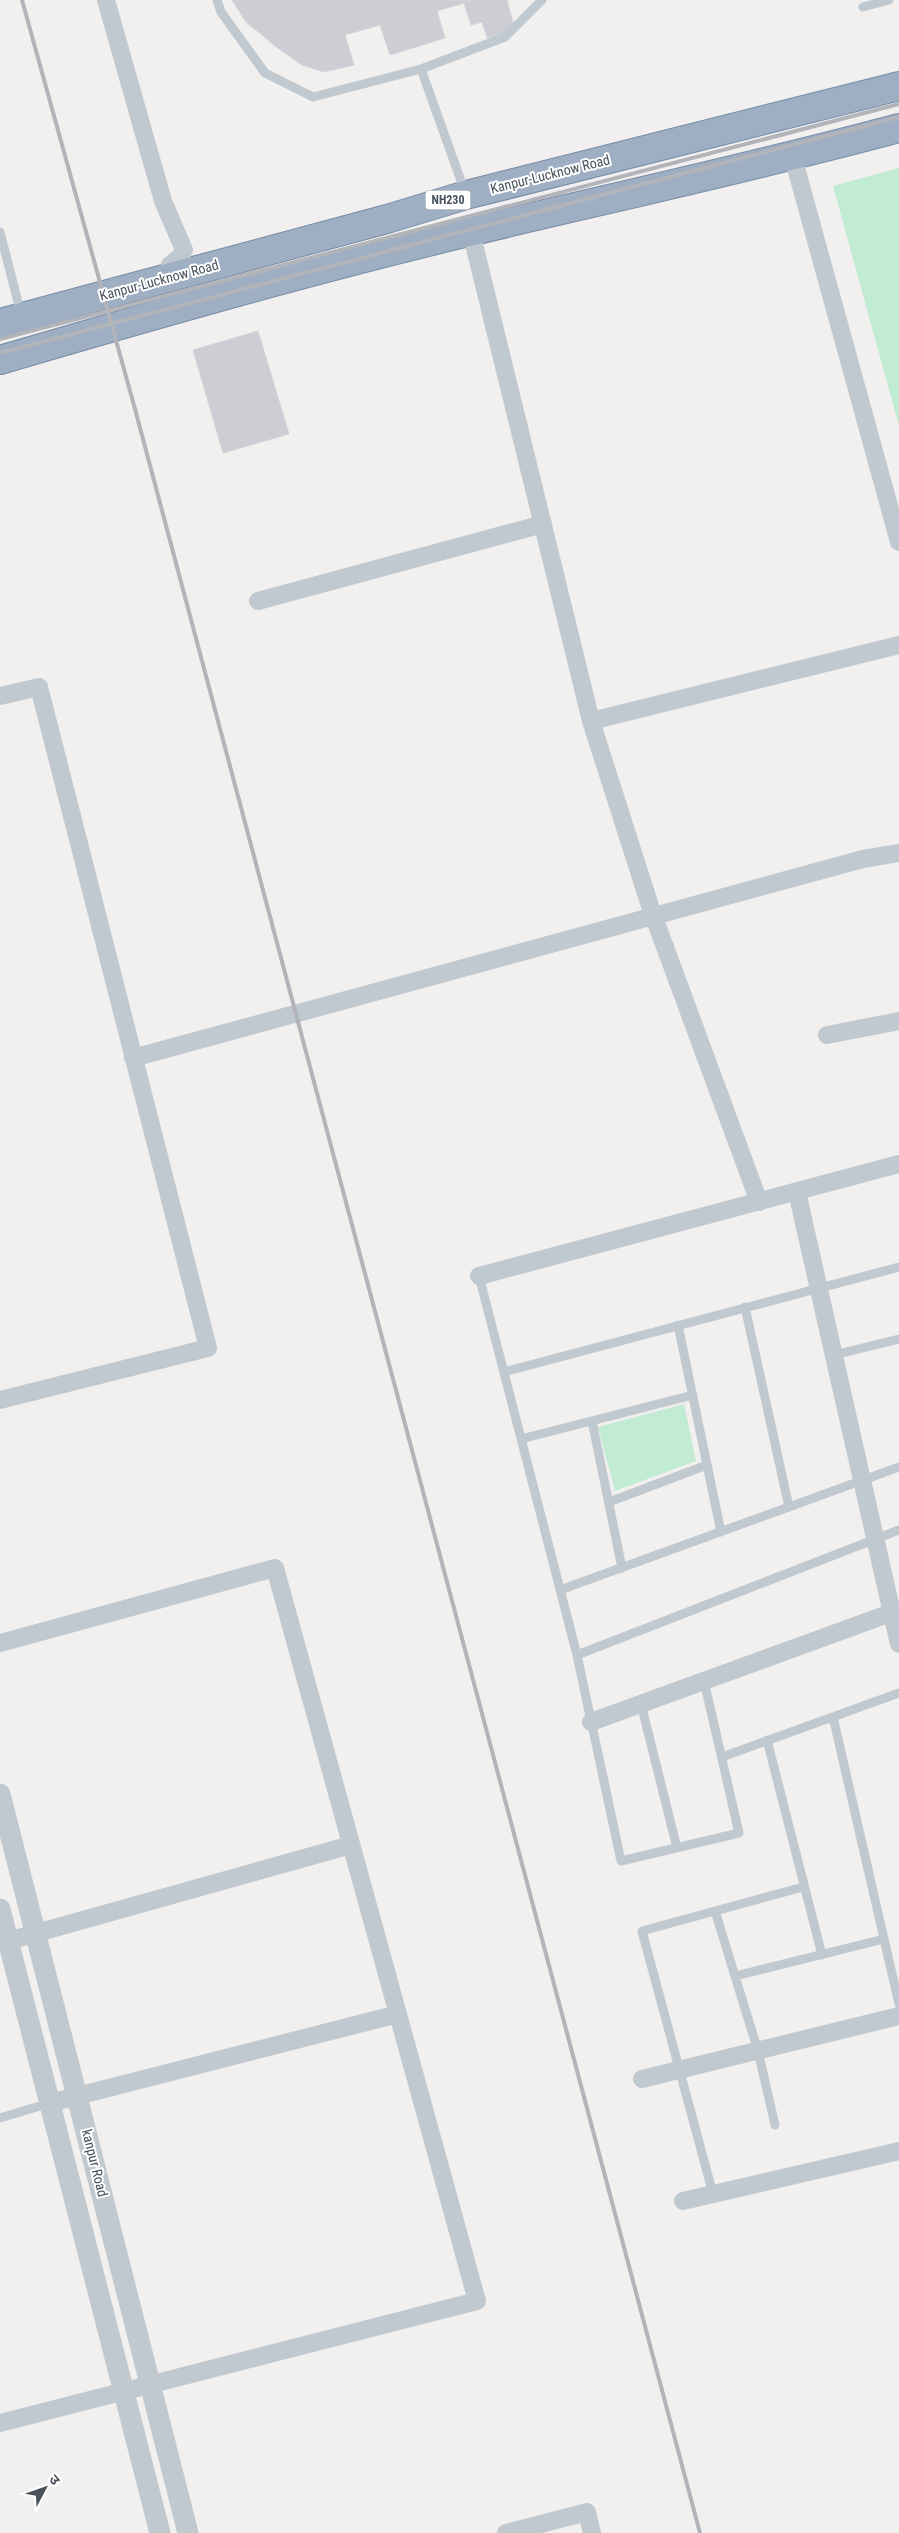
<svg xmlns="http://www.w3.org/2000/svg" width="899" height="2533" viewBox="0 0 899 2533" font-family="'Roboto Condensed','Noto Sans Devanagari',sans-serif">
  <rect width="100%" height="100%" fill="#f2efef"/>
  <path fill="#c1ecd3" d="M 899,168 L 899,426 L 833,186 Z
    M 684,1404 L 696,1461 L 615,1491 L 598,1427 Z"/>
  <path fill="#ccced3" stroke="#d4d5da" d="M 232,0 L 507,0 L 515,30 L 487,38 L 482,22 L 471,25 L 464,3 L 437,11 L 445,38 L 390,55 L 380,25 L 345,35 L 354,65 L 324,72 L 302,65 L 275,46 L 246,22 Z
    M 258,331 L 289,434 L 223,453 L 193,350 Z"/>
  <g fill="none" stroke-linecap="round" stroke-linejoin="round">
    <defs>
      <path id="trunk" d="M 0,323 L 387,219 L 466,195 L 899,86
        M 0,360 C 157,314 314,269 473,231 C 615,197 758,166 899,128"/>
    </defs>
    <use href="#trunk" stroke="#768ba6" stroke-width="30"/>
    <path stroke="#c1c9d0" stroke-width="9" d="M 217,0 L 221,12 L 265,73 L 313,97 L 421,69 L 465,192
      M 863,7 L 889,0
      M 421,69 L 505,37 L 542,0
      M 0,232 L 21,314
      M 479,1276 L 577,1655 L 621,1861 L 739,1833 L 704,1681
      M 745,1307 L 789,1507
      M 678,1325 L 721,1532
      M 834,1355 L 899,1339
      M 504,1372 L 899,1267
      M 592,1421 L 622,1568
      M 521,1439 L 693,1395
      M 609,1502 L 707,1465
      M 560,1590 L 899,1467
      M 577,1655 L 899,1530
      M 641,1704 L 677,1848
      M 833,1717 L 899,2004
      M 767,1740 L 822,1955
      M 722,1757 L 899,1693
      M 715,1911 L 758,2051 L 775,2125
      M 735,1976 L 884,1939
      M 0,2118 L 50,2103
      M 713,2194 L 642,1931 L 803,1887"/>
    <path stroke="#c1c9d0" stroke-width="18" d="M 106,0 L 163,201 L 184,250 L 180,257 L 170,265 L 171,277
      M 793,157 L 899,542
      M 471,232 L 591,721 L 651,909 L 759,1202
      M 258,601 L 543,524
      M 0,696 L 39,687 L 208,1348 L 0,1400
      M 591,721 L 899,645
      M 827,1035 L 899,1021
      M 133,1058 L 863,859 L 899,853
      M 797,1192 L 899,1644
      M 479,1276 L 899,1164
      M 0,1643 L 275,1568 L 477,2301 L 0,2423
      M 591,1722 L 899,1610
      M 0,1937 L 8,1941 L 351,1845
      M 642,2079 L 899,2016
      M 50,2103 L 398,2014
      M 683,2201 L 899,2151
      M 506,2533 L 587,2512 L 592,2533"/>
    <path stroke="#c1c9d0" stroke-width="21" d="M 0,1794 L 188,2533
      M 0,1909 L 160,2533"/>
    <use href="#trunk" stroke="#9eaec3" stroke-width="28"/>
    <path stroke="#b2b4b9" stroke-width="4" d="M 22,0 L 135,409 L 700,2533
      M 0,339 L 899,104
      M 0,353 L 899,117"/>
  </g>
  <g text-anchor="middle" stroke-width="4" stroke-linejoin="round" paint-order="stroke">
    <rect fill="#fff" stroke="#80868c" stroke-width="1" x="425.5" y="190.5" width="45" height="19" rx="4"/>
    <g font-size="12" font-weight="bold" fill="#49525b">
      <text x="448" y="204">NH230</text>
    </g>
    <g font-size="14" fill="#49525b" stroke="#fff">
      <text transform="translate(550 174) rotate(-14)" y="5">Kanpur-Lucknow Road</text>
      <text transform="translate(159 280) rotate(-15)" y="5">Kanpur-Lucknow Road</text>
      <text transform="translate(95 2163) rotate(76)" y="5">kanpur Road</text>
    </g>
  </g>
  <g transform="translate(45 2488) rotate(49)" stroke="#ffffff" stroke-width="4" paint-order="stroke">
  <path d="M0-4L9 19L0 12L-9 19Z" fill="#49525b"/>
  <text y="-8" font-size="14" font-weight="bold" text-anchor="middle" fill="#49525b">उ</text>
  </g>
</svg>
